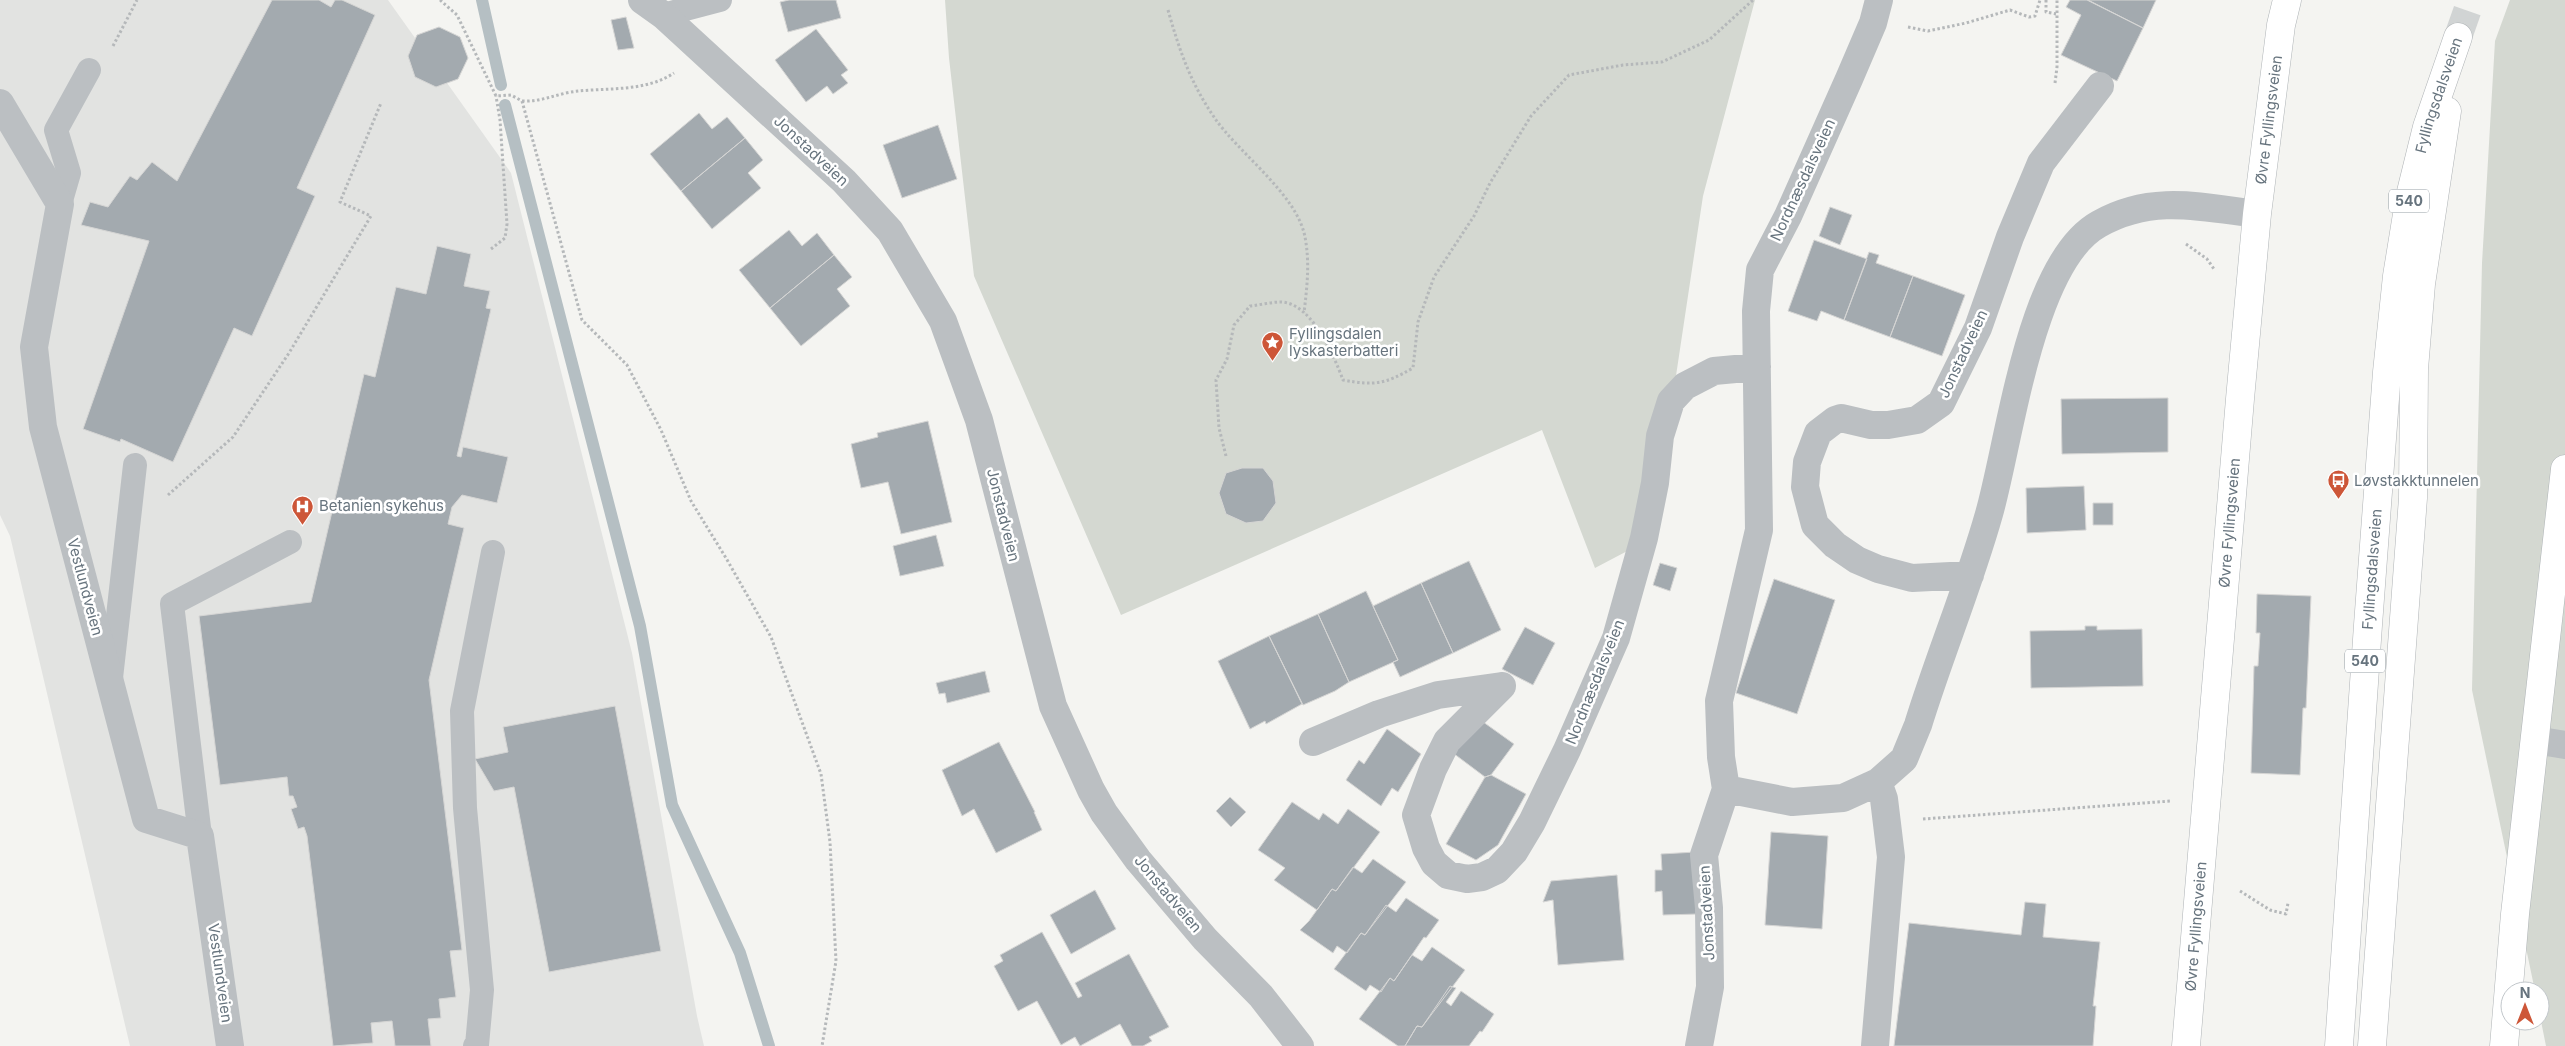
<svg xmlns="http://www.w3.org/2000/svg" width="2565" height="1046" viewBox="0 0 2565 1046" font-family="Inter,sans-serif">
  <rect width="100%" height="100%" fill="#f4f4f1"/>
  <path fill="#e2e3e1" d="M 0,0 L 388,0 L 511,173 L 632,653 L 697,1016 L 704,1046 L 130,1046 L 10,536 L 0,515 Z"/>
  <path fill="#d4d8d1" d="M 945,0 L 1755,0 L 1703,196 L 1665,449 L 1633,548 L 1595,568 L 1542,430 L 1121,615 L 974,276 L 949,58 Z
    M 2510,0 L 2565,0 L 2565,1046 L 2546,1046 L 2540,1016 L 2540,991 L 2535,991 L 2472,690 L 2482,263 L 2495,41 Z"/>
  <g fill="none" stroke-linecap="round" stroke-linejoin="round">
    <path stroke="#b5bfc3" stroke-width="12" d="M 482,0 L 501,85
      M 505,105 L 640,626 L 672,805 L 740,953 L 769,1046"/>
  </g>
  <path fill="#a3aaaf" stroke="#d5d5d4" d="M 272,0 L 319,0 L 331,7 L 335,0 L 342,0 L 375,15 L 297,188 L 315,196 L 252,336 L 234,328 L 173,462 L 121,439 L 120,442 L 83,429 L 149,241 L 81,225 L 90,202 L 108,207 L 130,176 L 137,180 L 152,162 L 177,181 Z
    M 789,0 L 836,0 L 841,18 L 788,32 L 780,2 Z
    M 2070,0 L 2087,0 L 2143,28 L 2117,81 L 2061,55 L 2081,15 L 2066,7 Z
    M 2088,0 L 2156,0 L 2143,28 Z
    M 626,17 L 634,48 L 618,50 L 611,20 Z
    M 439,27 L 460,37 L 468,58 L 458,79 L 436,87 L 415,77 L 408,56 L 417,35 Z
    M 816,29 L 848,70 L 841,75 L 848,83 L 833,94 L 827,86 L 806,102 L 775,60 Z
    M 699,113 L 712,129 L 727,117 L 745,138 L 681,191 L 650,154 Z
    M 938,125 L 957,179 L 902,198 L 883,145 Z
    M 745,138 L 763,160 L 748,173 L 761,188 L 712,229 L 681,191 Z
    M 1830,207 L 1852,215 L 1840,245 L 1819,236 Z
    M 789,230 L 802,246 L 817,233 L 834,255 L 770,308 L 739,270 Z
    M 1814,240 L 1867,259 L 1844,320 L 1821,311 L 1817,321 L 1788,311 Z
    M 437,246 L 471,254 L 464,286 L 490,291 L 486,308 L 491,309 L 457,456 L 461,457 L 463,447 L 508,457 L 497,503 L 462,495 L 452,507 L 448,524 L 464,528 L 429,680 L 462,950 L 450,951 L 456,997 L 439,999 L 441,1018 L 428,1019 L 431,1046 L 395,1046 L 392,1021 L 371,1023 L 373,1043 L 333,1046 L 307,836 L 304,827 L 298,829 L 291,809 L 297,807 L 293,796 L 289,796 L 287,777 L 220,785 L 199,616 L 311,602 L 364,374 L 375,377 L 396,287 L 426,294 Z
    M 1869,252 L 1879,255 L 1876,263 L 1913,276 L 1890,337 L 1844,320 Z
    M 834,255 L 852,277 L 837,289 L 850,306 L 801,346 L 770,308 Z
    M 1913,276 L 1965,295 L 1942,356 L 1890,337 Z
    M 2168,398 L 2168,452 L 2062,454 L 2061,399 Z
    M 928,421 L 952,522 L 901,534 L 888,482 L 861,488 L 851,444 L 878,437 L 877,433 Z
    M 1242,468 L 1263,468 L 1273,481 L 1276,503 L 1263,521 L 1246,523 L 1226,514 L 1219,493 L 1226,473 Z
    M 2084,486 L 2086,530 L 2027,533 L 2026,488 Z
    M 2093,503 L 2113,503 L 2113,525 L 2093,525 Z
    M 936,535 L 944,566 L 900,576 L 893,546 Z
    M 1469,561 L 1501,630 L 1453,653 L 1421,583 Z
    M 1660,563 L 1677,568 L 1670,591 L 1653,585 Z
    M 1774,579 L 1835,600 L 1797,714 L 1736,693 Z
    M 1421,583 L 1453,653 L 1400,677 L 1393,662 L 1398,660 L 1373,606 Z
    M 1366,591 L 1398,660 L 1349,682 L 1318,614 Z
    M 2257,594 L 2311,596 L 2306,708 L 2303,708 L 2300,775 L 2251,773 L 2254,666 L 2258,666 L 2260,633 L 2256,633 Z
    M 1318,614 L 1349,682 L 1335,691 L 1303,705 L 1269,636 Z
    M 2085,626 L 2097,626 L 2097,630 L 2142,629 L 2143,686 L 2031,688 L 2030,631 L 2085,630 Z
    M 1525,627 L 1555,643 L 1533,685 L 1502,669 Z
    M 1269,636 L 1302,704 L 1266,724 L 1265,721 L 1250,729 L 1218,661 Z
    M 985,671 L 990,692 L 947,703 L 945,693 L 939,694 L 936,683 Z
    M 615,706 L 661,951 L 549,972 L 514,787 L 494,791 L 475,759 L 508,752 L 503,727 Z
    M 1479,719 L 1514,744 L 1491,775 L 1485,777 L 1453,753 Z
    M 1387,729 L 1421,754 L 1398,792 L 1392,788 L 1381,806 L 1346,780 L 1359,760 L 1364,764 Z
    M 999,742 L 1035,812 L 1034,812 L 1042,830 L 996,853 L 974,809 L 962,816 L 942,770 Z
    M 1491,775 L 1526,794 L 1498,845 L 1476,860 L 1446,844 L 1485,777 Z
    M 1230,797 L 1246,812 L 1231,827 L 1216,811 Z
    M 1292,802 L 1319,820 L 1323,813 L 1338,824 L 1348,809 L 1380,832 L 1336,891 L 1332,889 L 1317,910 L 1274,880 L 1285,868 L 1258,850 Z
    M 1771,832 L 1828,836 L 1822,929 L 1765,925 Z
    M 1696,852 L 1698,914 L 1663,915 L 1662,891 L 1655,892 L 1655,870 L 1662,870 L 1661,854 Z
    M 1373,859 L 1406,882 L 1365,935 L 1361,933 L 1347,953 L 1337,946 L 1333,953 L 1300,930 L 1309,921 L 1332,889 L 1336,891 L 1353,867 L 1362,873 Z
    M 1617,875 L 1624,960 L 1558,965 L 1553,900 L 1543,902 L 1551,881 Z
    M 1095,890 L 1116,929 L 1071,954 L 1050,915 Z
    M 1406,898 L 1439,920 L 1426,938 L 1424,937 L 1394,981 L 1390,978 L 1381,992 L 1370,985 L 1366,991 L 1334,969 L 1361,933 L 1365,935 L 1386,905 L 1396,912 Z
    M 2025,902 L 2046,904 L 2043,937 L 2100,942 L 2093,1006 L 2096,1006 L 2093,1046 L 1894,1046 L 1909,923 L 2021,935 Z
    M 1042,932 L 1078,998 L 1082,996 L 1075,983 L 1129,954 L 1169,1027 L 1149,1037 L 1152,1041 L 1143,1046 L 1132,1046 L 1120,1024 L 1080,1046 L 1075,1037 L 1061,1045 L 1037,1001 L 1018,1011 L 994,966 L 1003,961 L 1000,955 Z
    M 1432,947 L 1465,970 L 1422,1027 L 1417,1026 L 1405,1046 L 1398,1046 L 1359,1019 L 1390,978 L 1394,981 L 1412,955 L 1422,961 Z
    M 1450,986 L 1456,988 L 1446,1002 L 1451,1006 L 1461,991 L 1494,1014 L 1482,1032 L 1480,1031 L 1469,1046 L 1405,1046 L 1417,1026 L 1422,1027 Z"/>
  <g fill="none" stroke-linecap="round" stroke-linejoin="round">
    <path stroke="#d1d4d4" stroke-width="28" stroke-dasharray="28 14" stroke-linecap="butt" d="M 2458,37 L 2471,0"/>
    <defs>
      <g id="secondary">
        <path id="s1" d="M 2186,1046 L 2240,399 L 2257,214 L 2281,25 L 2287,0"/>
        <path d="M 2504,1046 L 2515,914 L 2565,469"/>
      </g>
      <g id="primary">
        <path id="s2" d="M 2339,1046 L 2368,625 L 2387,372 L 2397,276 L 2410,196 L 2427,127 L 2458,37"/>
        <path d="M 2372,1046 L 2413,498 L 2414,369 L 2421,284 L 2447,111"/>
      </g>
    </defs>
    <use href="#secondary" stroke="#aeb3b6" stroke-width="29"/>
    <use href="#primary" stroke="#afb3b6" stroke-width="29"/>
    <path stroke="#b5b8ba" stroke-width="3" stroke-dasharray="2.5 2.5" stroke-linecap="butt" d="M 440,0 L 457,15 L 496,96 L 511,95 L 522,101 L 582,320 L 627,365 L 661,430 L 691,501 L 726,558 L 771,637 L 821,774 L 830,842 L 836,961 L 822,1046
      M 2046,0 L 2046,12 L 2056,14
      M 1168,10 C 1179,49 1190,82 1214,117 C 1238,153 1297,194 1305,237 C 1310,263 1307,287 1304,313
      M 1908,27 L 1928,31 L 1966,23 L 2010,10 L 2029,17 L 2035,16 L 2040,0
      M 113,46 L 137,0
      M 2055,83 L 2057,67 L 2057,0
      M 522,101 C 540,102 554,95 571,92 C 604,87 644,93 674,73
      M 2186,244 L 2207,259 L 2214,269
      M 491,249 L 505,238 L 507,224 L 500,120 L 496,96
      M 1226,456 L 1219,428 L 1216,380 L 1227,359 L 1234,325 L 1250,306 C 1260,305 1271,302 1281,302 C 1312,303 1334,356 1343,380 C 1375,386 1385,384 1413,368 L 1418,322 L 1434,277 L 1474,216 L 1490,183 L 1531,116 L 1569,75 L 1623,65 L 1662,62 L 1709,40 L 1753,0
      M 168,495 L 233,437 L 289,353 L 371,216 L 340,202 L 381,103
      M 1923,819 L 2171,801
      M 2240,891 L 2270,910 L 2286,914 L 2288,903"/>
    <path stroke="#bbbfc2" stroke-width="24" d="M 663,15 L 720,0
      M 60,204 L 69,173 L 56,130 L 89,70
      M 111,678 L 135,465
      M 200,836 L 172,604 L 290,542
      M 475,1046 L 477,1045 L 482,990 L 465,808 L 462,711 L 493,552"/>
    <path stroke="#bbbfc2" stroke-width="28" d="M 642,0 L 663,15 L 844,181 L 890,231 L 943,321 L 979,420 L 1053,706 L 1091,790 L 1104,813 L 1138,860 L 1205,939 L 1261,996 L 1300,1046
      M 0,103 L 60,204 L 34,347 L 43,427 L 146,819 L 200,836 L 230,1046
      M 1970,575 L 1912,578 L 1878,569 L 1857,560 L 1835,545 L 1815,525 L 1805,487 L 1807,462 L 1818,433 L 1835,420 L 1841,418 L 1871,425 L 1888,425 L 1917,420 L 1941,403 L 1978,328 L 2010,237 L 2041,163 L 2100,86
      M 1502,686 L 1447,741 L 1433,769 L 1416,815 L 1426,848 L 1434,863 L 1448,875 L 1467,879 L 1482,877 L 1497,870 L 1514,852 L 1532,822 L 1567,750 L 1616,638 L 1644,538 L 1655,483 L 1660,436 L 1671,401 L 1685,386 L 1714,371 L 1757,367
      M 2535,740 L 2565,745
      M 1313,742 L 1379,714 L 1438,695 L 1502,686
      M 1726,789 L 1792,802 L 1843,798 L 1878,782 L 1904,759 L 1918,725 C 1940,654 1969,585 1989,514 C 2010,441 2030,262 2099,224 C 2152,194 2201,207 2257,214
      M 1699,1046 L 1710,987 L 1709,908 L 1704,855 L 1726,789 L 1721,757 L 1719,701 L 1759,530 L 1756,311 L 1760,270 L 1788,216 L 1849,79 L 1873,23 L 1879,0
      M 1875,1046 L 1891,857 L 1884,799 L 1878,782"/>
    <use href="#secondary" stroke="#fff" stroke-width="28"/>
    <use href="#primary" stroke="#fff" stroke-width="28"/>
  </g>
  <defs>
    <symbol id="sight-pin" viewBox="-11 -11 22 30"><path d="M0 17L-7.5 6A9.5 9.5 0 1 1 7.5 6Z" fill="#cd5638" stroke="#fff"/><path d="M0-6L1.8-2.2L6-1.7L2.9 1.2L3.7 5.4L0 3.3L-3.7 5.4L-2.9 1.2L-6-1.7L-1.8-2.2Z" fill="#fff"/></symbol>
    <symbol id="bus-pin" viewBox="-11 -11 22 30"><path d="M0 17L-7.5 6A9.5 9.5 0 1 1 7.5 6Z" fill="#cd5638" stroke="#fff"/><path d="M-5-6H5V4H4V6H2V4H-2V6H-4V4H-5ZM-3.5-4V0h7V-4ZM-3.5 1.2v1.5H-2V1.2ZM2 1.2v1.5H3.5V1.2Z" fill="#fff"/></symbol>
    <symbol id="hospital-pin" viewBox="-11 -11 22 30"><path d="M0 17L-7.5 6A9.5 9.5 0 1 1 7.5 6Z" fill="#cd5638" stroke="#fff"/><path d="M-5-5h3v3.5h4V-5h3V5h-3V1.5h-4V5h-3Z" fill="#fff"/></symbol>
  </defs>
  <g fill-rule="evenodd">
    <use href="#sight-pin" x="1260" y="330" width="25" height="34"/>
    <use href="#bus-pin" x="2326" y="468" width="25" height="34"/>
    <use href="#hospital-pin" x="290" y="494" width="25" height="34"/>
  </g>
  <g text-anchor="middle" stroke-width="5" stroke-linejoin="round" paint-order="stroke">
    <g fill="#fff" stroke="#959ea5" stroke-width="1">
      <rect x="2389" y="189.5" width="40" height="23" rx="4"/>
      <rect x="2345" y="649.5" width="40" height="23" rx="4"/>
    </g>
    <g font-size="14" font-weight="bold" fill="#67747e">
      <text x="2409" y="206">540</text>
      <text x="2365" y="666">540</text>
    </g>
    <g font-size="15" fill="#67747e" stroke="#fff">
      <text dy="5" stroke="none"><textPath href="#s2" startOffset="958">Fyllingsdalsveien</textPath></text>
      <text dy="5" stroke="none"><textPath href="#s1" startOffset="930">Øvre Fyllingsveien</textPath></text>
      <text transform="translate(811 151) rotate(43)" y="5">Jonstadveien</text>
      <text transform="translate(1803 180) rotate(-65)" y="5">Nordnæsdalsveien</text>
      <text transform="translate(1963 354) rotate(-65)" y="5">Jonstadveien</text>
      <text transform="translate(1003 515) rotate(76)" y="5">Jonstadveien</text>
      <text dy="5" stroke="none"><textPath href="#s1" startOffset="525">Øvre Fyllingsveien</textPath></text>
      <text dy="5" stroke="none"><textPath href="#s2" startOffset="478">Fyllingsdalsveien</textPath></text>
      <text transform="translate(85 587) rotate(75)" y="5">Vestlundveien</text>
      <text transform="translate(1595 682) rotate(-68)" y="5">Nordnæsdalsveien</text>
      <text transform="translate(1168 894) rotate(50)" y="5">Jonstadveien</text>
      <text transform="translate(1707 913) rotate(-93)" y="5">Jonstadveien</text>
      <text dy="5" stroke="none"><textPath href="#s1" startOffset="120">Øvre Fyllingsveien</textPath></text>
      <text transform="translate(220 973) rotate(82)" y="5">Vestlundveien</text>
    </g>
    <g font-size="15" fill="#67747e" stroke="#fff" text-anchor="start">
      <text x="1289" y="339">Fyllingsdalen<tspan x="1289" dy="17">lyskasterbatteri</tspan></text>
      <text x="2354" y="486">Løvstakktunnelen</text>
      <text x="319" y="511">Betanien sykehus</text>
    </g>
  </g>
  <g transform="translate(2525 1006)"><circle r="24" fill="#ffffff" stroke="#c2c7cb"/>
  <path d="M0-4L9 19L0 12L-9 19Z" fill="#cd5638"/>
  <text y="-8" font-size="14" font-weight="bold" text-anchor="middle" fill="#67747e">N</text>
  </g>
</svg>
